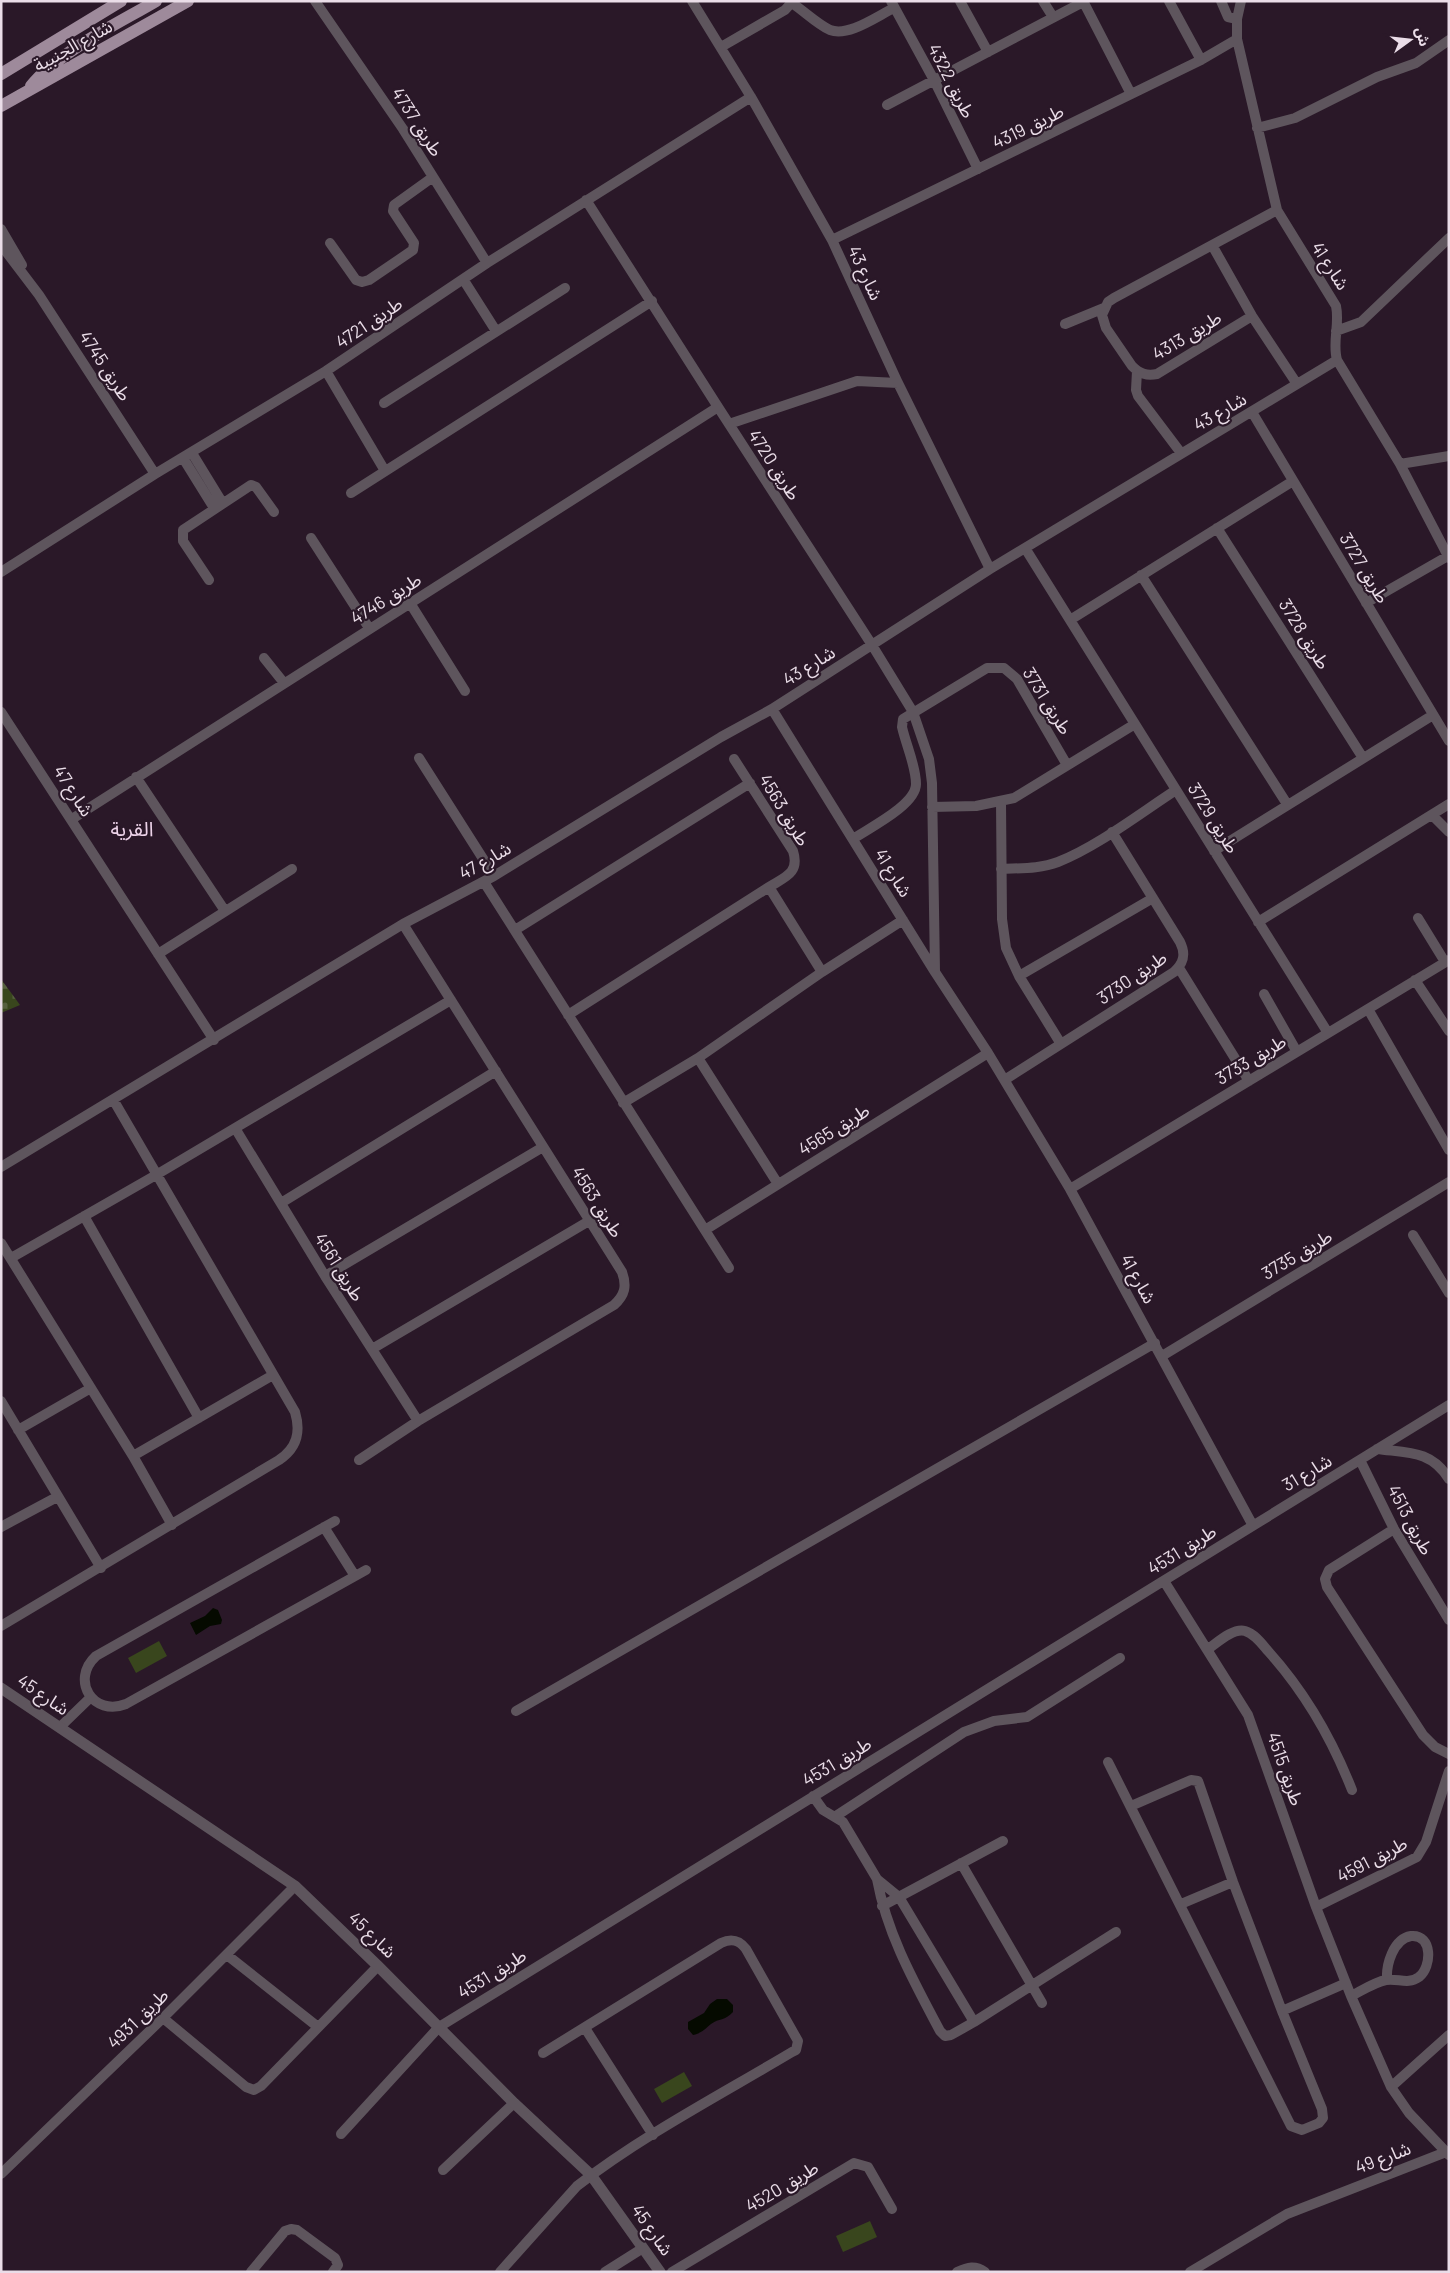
<svg xmlns="http://www.w3.org/2000/svg" width="1450" height="2273" viewBox="0 0 1450 2273" font-family="Barlow,'Noto Sans Arabic',sans-serif">
  <defs>
    <pattern id="cemetery-stones" width="16" height="16" patternUnits="userSpaceOnUse" patternTransform="scale(1.25)"><rect width="16" height="16" fill="#39461d"/><path d="M2 7V4a2 2 0 0 1 4 0v3zM10 15v-3a2 2 0 0 1 4 0v3z" fill="#56603e"/></pattern>
  </defs>
  <rect width="100%" height="100%" fill="#2a1828"/>
  <path fill="url(#cemetery-stones)" d="M 1,979 L 20,1005 L 1,1013 Z"/>
  <path fill="#39461d" d="M 159,1641 L 167,1656 L 136,1673 L 128,1658 Z
    M 684,2072 L 692,2086 L 662,2103 L 654,2089 Z
    M 870,2221 L 877,2237 L 843,2252 L 836,2236 Z"/>
  <path fill="#050a00" d="M 213,1608 L 218,1610 L 222,1620 L 221,1624 L 210,1626 L 196,1635 L 190,1623 L 205,1616 Z
    M 717,1999 L 727,1999 L 733,2005 L 733,2012 C 725,2021 719,2018 711,2024 C 705,2029 702,2033 693,2035 L 688,2029 L 688,2022 L 704,2013 L 710,2004 Z"/>
  <g fill="none" stroke-linecap="round" stroke-linejoin="round">
    <path stroke="#5e555d" stroke-width="10" d="M 315,1 L 403,129 L 487,263
      M 692,1 L 751,97 L 832,240 L 898,383 L 990,569
      M 891,1 L 934,80 L 978,169
      M 960,1 L 988,52
      M 1043,1 L 1053,17
      M 1083,1 L 1131,94
      M 1169,1 L 1201,60
      M 1221,1 L 1228,17 L 1237,19
      M 1241,1 L 1237,19 L 1237,39 L 1277,210 L 1336,306 C 1340,324 1332,342 1337,360 L 1400,464 L 1449,558
      M 792,3 C 804,11 817,24 830,30 C 849,37 877,16 894,8
      M 721,47 L 785,10 L 793,1
      M 887,105 L 1083,2
      M 1257,128 L 1295,118 L 1377,77 L 1416,63 L 1449,40
      M 586,200 L 718,407 L 872,645 L 913,712 L 929,759 L 932,783 L 935,972
      M 1,229 L 22,265
      M 832,240 L 1201,60 L 1237,39
      M 330,243 L 356,280 L 362,282 L 369,280 L 413,250 L 414,243 L 393,211 L 394,205 L 433,177
      M 1,245 L 39,295 L 155,474
      M 1212,245 L 1252,316 L 1297,384
      M 463,279 L 496,331
      M 1252,316 L 1157,374 C 1147,376 1140,374 1132,366 L 1106,328 L 1102,315 L 1108,302 L 1114,298 L 1277,210
      M 1065,324 L 1104,308
      M 1336,331 L 1361,322 L 1449,238
      M 326,371 L 385,471
      M 1137,371 L 1136,390 L 1138,396 L 1181,453
      M 384,403 L 565,288
      M 1252,412 L 1449,741
      M 729,424 L 857,381 L 898,383
      M 192,453 L 222,502
      M 183,458 L 214,508
      M 1400,464 L 1449,456
      M 351,493 L 652,301
      M 1217,528 L 1363,758
      M 311,538 L 369,628
      M 1025,548 L 1328,1033
      M 1,572 L 155,474 L 326,371 L 487,263 L 751,97
      M 1141,575 L 1287,804
      M 209,580 L 183,541 L 183,530 L 251,485 L 256,487 L 274,512
      M 410,603 L 465,691
      M 1366,603 L 1448,556
      M 1070,620 L 1293,481
      M 264,658 L 284,683
      M 772,709 L 935,972 L 988,1053
      M 1,712 L 214,1040
      M 419,758 L 494,876
      M 734,759 L 793,851 C 800,873 785,877 769,887 L 822,972
      M 136,777 L 225,911
      M 1001,802 L 1002,919 L 1006,948 L 1019,976 L 1061,1044
      M 932,807 L 976,806 L 1014,798 L 1135,724
      M 1432,815 L 1449,832
      M 72,819 L 718,407
      M 853,839 C 869,828 916,805 916,784 C 916,766 906,745 902,727 L 903,719 L 987,668 L 1004,668 L 1017,679 L 1067,765
      M 1214,851 L 1433,715
      M 1001,869 C 1020,868 1040,869 1058,862 C 1098,846 1139,814 1176,790
      M 484,882 L 729,1268
      M 1418,918 L 1445,962
      M 1258,922 L 1449,804
      M 515,930 L 750,783
      M 158,954 L 292,869
      M 1179,968 L 1249,1081
      M 1019,976 L 1153,898
      M 1415,980 L 1449,1031
      M 1264,994 L 1297,1052
      M 1368,1009 L 1449,1150
      M 568,1015 L 769,887
      M 698,1058 L 778,1184
      M 1006,1079 L 1174,972 C 1184,963 1186,954 1180,942 L 1112,832
      M 623,1103 L 698,1058 L 822,972 L 903,920
      M 235,1128 L 325,1276 L 418,1421
      M 1,1167 L 403,924 L 494,876 L 721,737 L 772,709 L 990,569 L 1337,360
      M 1070,1189 L 1449,960
      M 281,1203 L 496,1071
      M 84,1216 L 199,1418
      M 705,1230 L 988,1053 L 1070,1189 L 1252,1524
      M 1413,1235 L 1449,1293
      M 1,1243 L 133,1456 L 172,1525
      M 11,1258 L 156,1175 L 451,1000
      M 325,1276 L 543,1147
      M 372,1349 L 589,1221
      M 1162,1356 L 1449,1182
      M 1,1401 L 101,1568
      M 18,1430 L 91,1388
      M 1377,1449 C 1408,1453 1431,1450 1449,1479
      M 133,1456 L 273,1375
      M 359,1460 L 418,1421 L 614,1305 C 625,1295 627,1286 622,1272 L 403,924
      M 1360,1460 L 1394,1529 L 1449,1620
      M 335,1521 L 96,1656 C 70,1680 93,1717 126,1704 L 366,1570
      M 1,1527 L 57,1497
      M 324,1527 L 355,1576
      M 1394,1529 L 1329,1570 L 1325,1579 L 1327,1587 L 1423,1735 L 1435,1747 L 1449,1754
      M 1164,1581 L 1248,1715 L 1316,1907 L 1351,1996 L 1391,2087 L 1409,2113 L 1449,2155
      M 1,1626 L 279,1460 C 297,1448 301,1432 295,1412 L 114,1101
      M 1208,1649 C 1218,1642 1233,1628 1245,1631 C 1255,1634 1262,1644 1268,1651 C 1305,1692 1332,1739 1352,1790
      M 516,1711 L 1155,1343
      M 60,1727 L 91,1697
      M 1108,1762 L 1291,2126 L 1302,2130 L 1319,2123 L 1323,2118 L 1322,2109 L 1282,2011 L 1233,1882 L 1198,1781 L 1191,1780 L 1131,1806
      M 813,1796 L 823,1810 L 843,1822 L 877,1879 L 899,1897 L 974,2022
      M 836,1816 L 964,1732 L 994,1721 L 1027,1717 L 1120,1658
      M 961,1863 L 1042,2003
      M 877,1879 C 887,1934 914,1982 940,2031 L 945,2036 L 951,2035 L 974,2022 L 1116,1932
      M 1181,1904 L 1233,1882
      M 882,1906 L 1003,1841
      M 1316,1907 L 1417,1857 L 1426,1842 L 1449,1771
      M 227,1955 L 318,2027
      M 1351,1996 C 1361,1991 1375,1982 1386,1980 C 1398,1978 1408,1985 1419,1977 C 1432,1967 1433,1934 1411,1936 C 1393,1939 1386,1965 1387,1980
      M 1282,2011 L 1346,1983
      M 163,2018 L 246,2087 L 254,2090 L 261,2086 L 378,1966
      M 585,2028 L 653,2135
      M 1391,2087 L 1449,2035
      M 341,2134 L 439,2027 L 1449,1405
      M 443,2170 L 514,2103
      M 1,2174 L 163,2018 L 295,1886
      M 251,2272 L 285,2231 L 291,2229 L 297,2230 L 335,2258 L 338,2265 L 333,2272
      M 500,2272 L 577,2186 C 643,2135 720,2095 792,2052 L 796,2050 L 798,2041 L 746,1949 C 739,1940 732,1938 721,1943 L 543,2053
      M 605,2272 L 643,2248
      M 672,2272 L 854,2163 L 868,2167 L 892,2209
      M 957,2272 C 968,2267 975,2265 985,2272
      M 1190,2272 L 1287,2214 L 1446,2152"/>
    <path stroke="#5e555d" stroke-width="11" d="M 1,1688 L 295,1886 L 378,1966 L 514,2103 L 591,2175 L 660,2272"/>
    <path stroke="#9e8a9b" stroke-width="12" d="M 1,74 L 121,1
      M 31,86 C 58,52 119,23 156,1
      M 1,106 L 188,1"/>
  </g>
  <g text-anchor="middle" stroke-width="4.5" stroke-linejoin="round" paint-order="stroke">
    <g font-size="18" fill="#eadde8" stroke="#2a1828">
      <text transform="translate(73 46) rotate(-29)" y="6">شارع الجنبية</text>
      <text transform="translate(951 81) rotate(63)" y="6">طريق 4322</text>
      <text transform="translate(417 122) rotate(57)" y="6">طريق 4737</text>
      <text transform="translate(1028 127) rotate(-26)" y="6">طريق 4319</text>
      <text transform="translate(1330 266) rotate(57)" y="6">شارع 41</text>
      <text transform="translate(865 273) rotate(65)" y="6">شارع 43</text>
      <text transform="translate(369 323) rotate(-34)" y="6">طريق 4721</text>
      <text transform="translate(1187 336) rotate(-31)" y="6">طريق 4313</text>
      <text transform="translate(105 366) rotate(57)" y="6">طريق 4745</text>
      <text transform="translate(1220 412) rotate(-30)" y="6">شارع 43</text>
      <text transform="translate(774 465) rotate(57)" y="6">طريق 4720</text>
      <text transform="translate(1364 568) rotate(59)" y="6">طريق 3727</text>
      <text transform="translate(386 599) rotate(-32)" y="6">طريق 4746</text>
      <text transform="translate(1304 634) rotate(58)" y="6">طريق 3728</text>
      <text transform="translate(809 666) rotate(-32)" y="6">شارع 43</text>
      <text transform="translate(1047 701) rotate(58)" y="6">طريق 3731</text>
      <text transform="translate(73 791) rotate(57)" y="6">شارع 47</text>
      <text transform="translate(784 810) rotate(59)" y="6">طريق 4563</text>
      <text transform="translate(1213 818) rotate(58)" y="6">طريق 3729</text>
      <text transform="translate(485 861) rotate(-30)" y="6">شارع 47</text>
      <text transform="translate(893 873) rotate(58)" y="6">شارع 41</text>
      <text transform="translate(1132 978) rotate(-34)" y="6">طريق 3730</text>
      <text transform="translate(1251 1060) rotate(-31)" y="6">طريق 3733</text>
      <text transform="translate(834 1130) rotate(-32)" y="6">طريق 4565</text>
      <text transform="translate(597 1202) rotate(58)" y="6">طريق 4563</text>
      <text transform="translate(1297 1255) rotate(-31)" y="6">طريق 3735</text>
      <text transform="translate(339 1267) rotate(58)" y="6">طريق 4561</text>
      <text transform="translate(1138 1279) rotate(61)" y="6">شارع 41</text>
      <text transform="translate(1307 1473) rotate(-31)" y="6">شارع 31</text>
      <text transform="translate(1410 1520) rotate(62)" y="6">طريق 4513</text>
      <text transform="translate(1182 1550) rotate(-32)" y="6">طريق 4531</text>
      <text transform="translate(43 1695) rotate(34)" y="6">شارع 45</text>
      <text transform="translate(837 1762) rotate(-31)" y="6">طريق 4531</text>
      <text transform="translate(1285 1769) rotate(71)" y="6">طريق 4515</text>
      <text transform="translate(1372 1860) rotate(-28)" y="6">طريق 4591</text>
      <text transform="translate(372 1935) rotate(44)" y="6">شارع 45</text>
      <text transform="translate(492 1974) rotate(-32)" y="6">طريق 4531</text>
      <text transform="translate(138 2019) rotate(-44)" y="6">طريق 4931</text>
      <text transform="translate(1383 2158) rotate(-21)" y="6">شارع 49</text>
      <text transform="translate(782 2187) rotate(-31)" y="6">طريق 4520</text>
      <text transform="translate(652 2230) rotate(55)" y="6">شارع 45</text>
    </g>
    <g font-size="20" fill="#ecd2e8" stroke="#2a1828">
      <text x="132" y="836">القرية</text>
    </g>
  </g>
  <rect width="1450" height="2273" fill="none" stroke="#eadde8" stroke-width="5"/>
  <g transform="translate(1410 40) rotate(75)" stroke="#2a1828" stroke-width="4" paint-order="stroke">
  <path d="M0-4L9 19L0 12L-9 19Z" fill="#eadde8"/>
  <text y="-8" font-size="14" font-weight="bold" text-anchor="middle" fill="#eadde8">ش</text>
  </g>
</svg>
